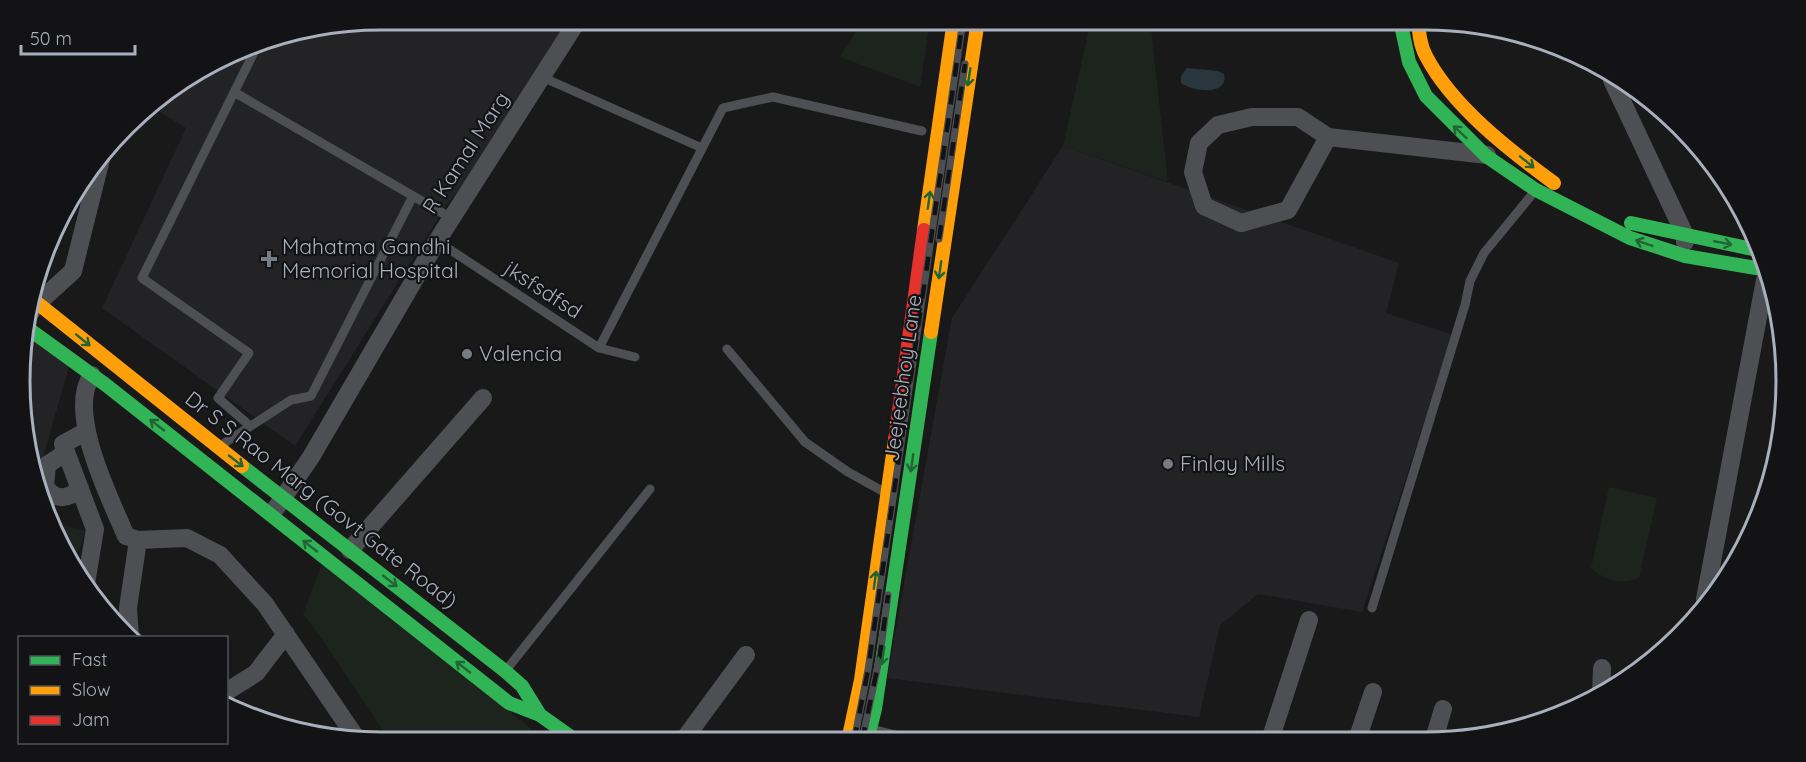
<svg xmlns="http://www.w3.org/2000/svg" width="1806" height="762" viewBox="0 0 1806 762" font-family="Quicksand,sans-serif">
  <rect width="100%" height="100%" fill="#19191a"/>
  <path fill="#232326" d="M 381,20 L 567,20 L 477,166 L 444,209 L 295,446 L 102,308 L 186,128 L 149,105 L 264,39 Z
    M 1063,146 L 1399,263 L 1386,313 L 1453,335 L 1362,612 L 1258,594 L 1220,625 L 1199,717 L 887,678 L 952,318 Z
    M 34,340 L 69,367 L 38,475 L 23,429 L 25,343 Z"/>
  <path fill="#1c241d" d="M 863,20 L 930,20 L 920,87 L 840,57 Z
    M 1091,20 L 1150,20 L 1168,182 L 1063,146 Z
    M 1609,487 L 1657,498 L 1639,578 C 1620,585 1607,582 1591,568 Z
    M 55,523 L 85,531 L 79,551 L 63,547 Z
    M 324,558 L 543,739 L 542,742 L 391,742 L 322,639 L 303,614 Z"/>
  <path fill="#2a363d" d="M 1187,68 L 1218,71 L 1224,74 C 1229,96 1193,92 1181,83 L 1181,76 Z"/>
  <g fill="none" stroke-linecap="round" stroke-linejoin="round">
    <path stroke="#4d4f53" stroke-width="9" d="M 726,20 L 742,20
      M 542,77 L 702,148
      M 234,92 L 451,218
      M 437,241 L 599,348 L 635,357
      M 599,348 L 723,108 L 773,97 L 922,131
      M 727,349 L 805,442 L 848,472 L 886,493
      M 250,426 L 218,398 L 249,353 L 142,278 L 259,42
      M 220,446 L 291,400 L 311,396 L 413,196
      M 1372,608 L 1465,305 L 1470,281 L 1484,253 L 1535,191
      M 507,669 L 650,489"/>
    <path stroke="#4d4f53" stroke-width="18" d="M 1612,80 L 1685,235 L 1685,242
      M 1328,137 L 1298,117 L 1252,117 L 1218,125 L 1199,143 L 1193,172 L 1204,206 L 1241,223 L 1288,210 L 1328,137 L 1487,155
      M 26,318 L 38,303 L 73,271 L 101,159
      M 92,375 C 66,412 110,498 126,536 L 138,540 L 187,538 L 220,555 L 265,604 L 357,739
      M 67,456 L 59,457 L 47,465 L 45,486 C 54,500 67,501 80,488
      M 276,508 L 311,457 L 437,241 L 578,20
      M 350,550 L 483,398
      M 86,584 L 95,529 L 63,444 L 87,431
      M 1705,599 L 1765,280
      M 130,637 L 128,608 L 138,540
      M 226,692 L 256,673 L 286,634
      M 1601,695 L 1602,668
      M 869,733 L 900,741
      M 1434,739 L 1443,709
      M 1270,740 L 1309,620
      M 1357,740 L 1373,692
      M 682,742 L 746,655"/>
    <path stroke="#30b455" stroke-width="14" d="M 1400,20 L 1409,62 L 1426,96 L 1486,156 L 1536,190 L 1630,238 L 1685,256 L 1762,269
      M 1631,223 L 1757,250
      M 26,327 L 106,385 L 509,703 L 540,715
      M 242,466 L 505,671 L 522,686 L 540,715 L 578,742
      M 867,741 L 875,709 L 931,332"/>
    <path stroke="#ff9f0a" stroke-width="14" d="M 1418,20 C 1419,32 1420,45 1426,56 C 1452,106 1509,150 1554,183
      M 924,230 L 954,20
      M 31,298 L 242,466
      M 931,332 L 978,20
      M 848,741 L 861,680 L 895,440"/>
    <path stroke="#e5322d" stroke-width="14" d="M 895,440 L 924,230"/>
    <defs>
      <path id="rail" d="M 939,239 L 965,64
        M 854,741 L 868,670 L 963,20
        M 862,741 L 880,655 L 888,595"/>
    </defs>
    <use href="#rail" stroke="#4d4e52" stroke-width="7"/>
    <use href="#rail" stroke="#131316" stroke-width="4.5" stroke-dasharray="14" stroke-linecap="butt"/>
  </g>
  <defs><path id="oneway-shaft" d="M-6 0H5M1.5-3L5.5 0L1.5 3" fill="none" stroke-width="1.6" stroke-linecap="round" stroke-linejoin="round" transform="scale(1.5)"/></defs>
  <g stroke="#226436">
    <use href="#oneway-shaft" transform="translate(969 77) rotate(99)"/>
    <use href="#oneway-shaft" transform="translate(1460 132) rotate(-137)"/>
    <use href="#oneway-shaft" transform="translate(1527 162) rotate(39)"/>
    <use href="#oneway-shaft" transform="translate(929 200) rotate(-82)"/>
    <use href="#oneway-shaft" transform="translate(1644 243) rotate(-161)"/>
    <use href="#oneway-shaft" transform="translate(1723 243) rotate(11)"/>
    <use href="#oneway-shaft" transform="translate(940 270) rotate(98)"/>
    <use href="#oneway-shaft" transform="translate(83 340) rotate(39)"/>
    <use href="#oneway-shaft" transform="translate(157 425) rotate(-142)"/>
    <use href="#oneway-shaft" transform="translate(236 461) rotate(38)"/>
    <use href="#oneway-shaft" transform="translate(912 463) rotate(98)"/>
    <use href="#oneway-shaft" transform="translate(310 546) rotate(-142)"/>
    <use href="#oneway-shaft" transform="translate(875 580) rotate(-82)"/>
    <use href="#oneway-shaft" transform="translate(390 581) rotate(38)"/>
    <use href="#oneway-shaft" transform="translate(883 656) rotate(99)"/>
    <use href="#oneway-shaft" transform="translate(463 667) rotate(-142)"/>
  </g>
  <g fill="#777b83" stroke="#131316" stroke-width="2">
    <path d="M266 250h6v6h6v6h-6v6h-6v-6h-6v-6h6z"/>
    <circle cx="467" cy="354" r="6"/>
    <circle cx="1168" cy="464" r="6"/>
  </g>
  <g text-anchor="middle" stroke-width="4.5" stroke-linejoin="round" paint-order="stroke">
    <g font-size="21" fill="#a9b0bc" stroke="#131316">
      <text transform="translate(466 153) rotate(-57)" y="7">R Kamal Marg</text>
      <text transform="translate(543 290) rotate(33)" y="7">jksfsdfsd</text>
      <text transform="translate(903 378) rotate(-82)" y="7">Jeejeebhoy Lane</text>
      <text transform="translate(321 500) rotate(38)" y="7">Dr S S Rao Marg (Govt Gate Road)</text>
    </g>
    <g font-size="21" fill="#a9b0bc" stroke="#131316" text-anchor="start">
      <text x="282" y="254">Mahatma Gandhi<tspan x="282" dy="24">Memorial Hospital</tspan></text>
      <text x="479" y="361">Valencia</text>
      <text x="1180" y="471">Finlay Mills</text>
    </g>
  </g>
  <path d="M0 0H1806V762H0ZM381 30H1425A351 351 0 0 1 1776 381V381A351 351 0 0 1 1425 732H381A351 351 0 0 1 30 381V381A351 351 0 0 1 381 30Z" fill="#131316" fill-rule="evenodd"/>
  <path fill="none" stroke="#a9b0bc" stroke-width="3" d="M381 30H1425A351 351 0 0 1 1776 381V381A351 351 0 0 1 1425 732H381A351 351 0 0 1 30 381V381A351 351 0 0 1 381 30Z"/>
  <rect x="18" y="636" width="210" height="108" fill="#131316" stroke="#4f5258" stroke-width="1.5"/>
  <rect x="30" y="656" width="30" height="9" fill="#30b455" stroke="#4f5258" stroke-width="1.5"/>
  <text x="72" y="666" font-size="18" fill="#a9b0bc">Fast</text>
  <rect x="30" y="686" width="30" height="9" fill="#ff9f0a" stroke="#4f5258" stroke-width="1.5"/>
  <text x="72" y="696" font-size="18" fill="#a9b0bc">Slow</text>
  <rect x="30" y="716" width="30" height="9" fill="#e5322d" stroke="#4f5258" stroke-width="1.5"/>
  <text x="72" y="726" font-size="18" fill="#a9b0bc">Jam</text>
  <path d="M21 45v9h114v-9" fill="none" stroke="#a9b0bc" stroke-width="3"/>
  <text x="30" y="45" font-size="18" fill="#a9b0bc" stroke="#131316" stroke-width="4.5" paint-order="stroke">50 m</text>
</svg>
